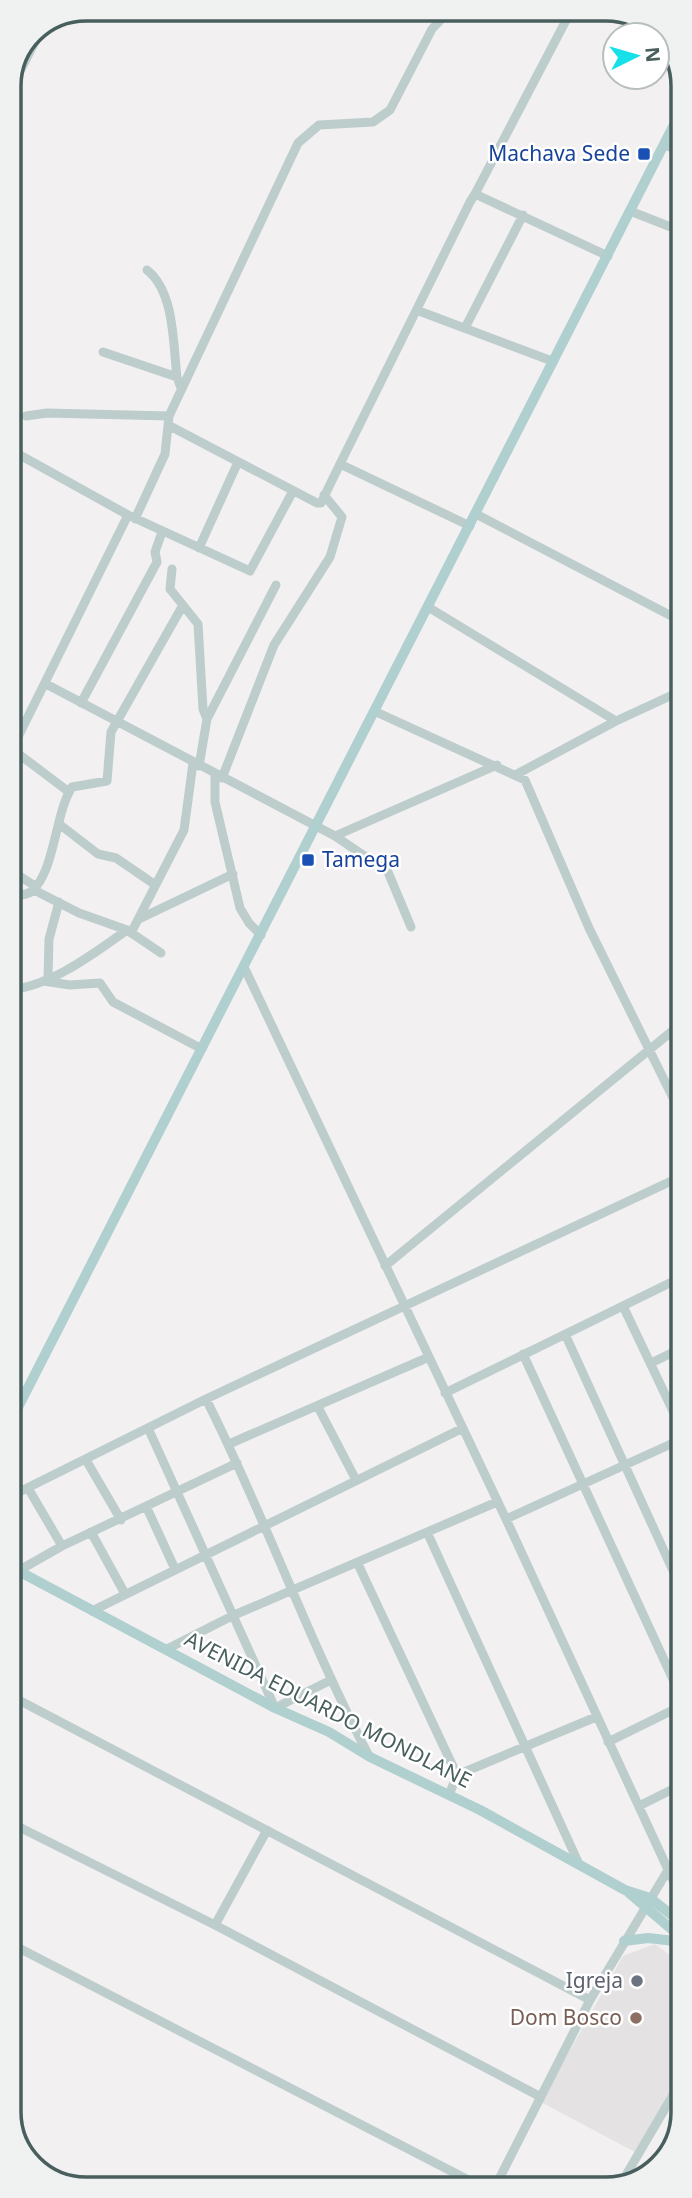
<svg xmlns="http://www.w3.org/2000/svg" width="692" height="2198" viewBox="0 0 692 2198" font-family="'Noto Sans',sans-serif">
  <rect width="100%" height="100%" fill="#f3f0f2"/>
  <path fill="#e4e2e3" d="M 655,1944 L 683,1965 L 683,2071 L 635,2152 L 541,2102 L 623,1956 Z"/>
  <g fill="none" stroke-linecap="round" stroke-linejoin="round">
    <path stroke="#bccdcc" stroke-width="9" d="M 9,93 L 43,26
      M 664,145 L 681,151
      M 475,194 L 572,9
      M 630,211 L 681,231
      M 147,270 C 175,292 173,345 177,377 L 181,388
      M 419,311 L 552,361
      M 465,328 L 523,215
      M 103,352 L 177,377
      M 26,416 L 47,413 L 169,416
      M 168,425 L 317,503 L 321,503 L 340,464
      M 9,449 L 128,515 L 250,571 L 293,491
      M 476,514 L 681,621
      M 135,519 L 165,454 L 169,416 L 298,143 L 319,125 L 373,122 L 390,110 L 432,29 L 451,9
      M 470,526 L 340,464 L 470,202 L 475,194 L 608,256
      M 199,548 L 238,462
      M 172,569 L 170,589 L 198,624 L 203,709 L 207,719
      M 428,607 L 616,721
      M 46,684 L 335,836 L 497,765
      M 81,703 L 157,562 L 155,552 L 162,532
      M 374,711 L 525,780 L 589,928 L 682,1116
      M 12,749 L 69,792
      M 10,753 L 128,515
      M 199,766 L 207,719 L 276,585
      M 215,774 L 215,802 L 240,908 L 249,923 L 261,935
      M 517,774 L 616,721 L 681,691
      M 222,778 L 274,645 L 330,557 L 342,517 L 324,495
      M 59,824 L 98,854 L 116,858 L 154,884
      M 335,836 L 388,872 L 411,927
      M 10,870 L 35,886
      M 34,890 L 79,913 L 127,930 L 161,953
      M 10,895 C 17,895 26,896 32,891 C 55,871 55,813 72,787 L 107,781 L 111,732 L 183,605
      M 139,919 L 233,874
      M 131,933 L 184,830 L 193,763
      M 244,967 L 506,1519 L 683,1902
      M 48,978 L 49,939 L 59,902
      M 43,981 L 70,985 L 100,983 L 113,1002 L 202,1049
      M 10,990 C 53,985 93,954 127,930
      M 385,1266 L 682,1023
      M 623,1306 L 682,1430
      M 565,1334 L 675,1575 L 683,1578
      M 523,1354 L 683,1701
      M 651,1363 L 682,1348
      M 445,1393 L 682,1277
      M 206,1399 C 265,1516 308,1640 369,1756
      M 318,1407 L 355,1478
      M 148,1428 L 275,1708 L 331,1680
      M 229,1444 L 429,1357
      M 86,1460 L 121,1520
      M 28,1488 L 62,1546
      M 11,1496 L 206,1399 L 682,1176
      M 146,1506 L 175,1569
      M 506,1519 L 682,1439
      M 91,1532 L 124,1592
      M 427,1532 L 579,1864
      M 357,1562 L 457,1775
      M 18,1571 L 62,1546 L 237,1463
      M 92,1611 L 461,1429
      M 167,1649 L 232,1616 L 497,1502
      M 11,1696 L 590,2000
      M 608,1742 L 683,1705
      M 449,1795 L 457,1775 L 596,1717
      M 639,1806 L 683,1784
      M 11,1823 L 215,1925 L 539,2096
      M 215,1925 L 267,1830
      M 11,1944 L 482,2187
      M 495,2187 L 590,2000 L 668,1870
      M 619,2187 L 683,2078"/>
    <path stroke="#b0cfcf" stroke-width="10" d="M 10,1423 L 681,111
      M 11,1567 L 275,1708 L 329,1732 L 370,1757 L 480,1810 L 625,1890 L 650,1898 L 683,1924
      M 629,1893 L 683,1939
      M 624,1941 L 648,1938 L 683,1942"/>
  </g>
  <g fill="#1a4fb4" stroke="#fff" stroke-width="2.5">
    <rect x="637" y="147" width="14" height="14" rx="3.5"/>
    <rect x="301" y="853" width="14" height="14" rx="3.5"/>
  </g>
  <circle fill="#6b7280" stroke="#fff" stroke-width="2.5" cx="637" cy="1981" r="7"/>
  <circle fill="#8d6e63" stroke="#fff" stroke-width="2.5" cx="636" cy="2018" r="7"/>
  <g text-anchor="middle" stroke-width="5" stroke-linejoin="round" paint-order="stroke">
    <g font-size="21" fill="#164399" stroke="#fff" text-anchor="end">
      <text x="630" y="161">Machava Sede</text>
      <text x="322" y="867" text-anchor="start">Tamega</text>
    </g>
    <g font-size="21" fill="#485f5d" stroke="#fff">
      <text transform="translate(328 1710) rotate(27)" y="7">AVENIDA EDUARDO MONDLANE</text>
    </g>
    <g font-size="21" fill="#5b616d" stroke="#fff" text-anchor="end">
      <text x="623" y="1988">Igreja</text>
    </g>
    <g font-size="21" fill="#785e54" stroke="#fff" text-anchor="end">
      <text x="622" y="2025">Dom Bosco</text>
    </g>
  </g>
  <path d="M0 0H692V2198H0ZM86 21H606A65 65 0 0 1 671 86V2112A65 65 0 0 1 606 2177H86A65 65 0 0 1 21 2112V86A65 65 0 0 1 86 21Z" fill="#f0f2f2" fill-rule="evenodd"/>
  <path fill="none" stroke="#485f5d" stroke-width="3.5" d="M86 21H606A65 65 0 0 1 671 86V2112A65 65 0 0 1 606 2177H86A65 65 0 0 1 21 2112V86A65 65 0 0 1 86 21Z"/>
  <g transform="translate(636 56) rotate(85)"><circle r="33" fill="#ffffff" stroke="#b6bfbe" stroke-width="2"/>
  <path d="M0-5L12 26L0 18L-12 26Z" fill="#16e0e8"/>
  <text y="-10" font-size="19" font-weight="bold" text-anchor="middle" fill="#485f5d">N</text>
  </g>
</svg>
